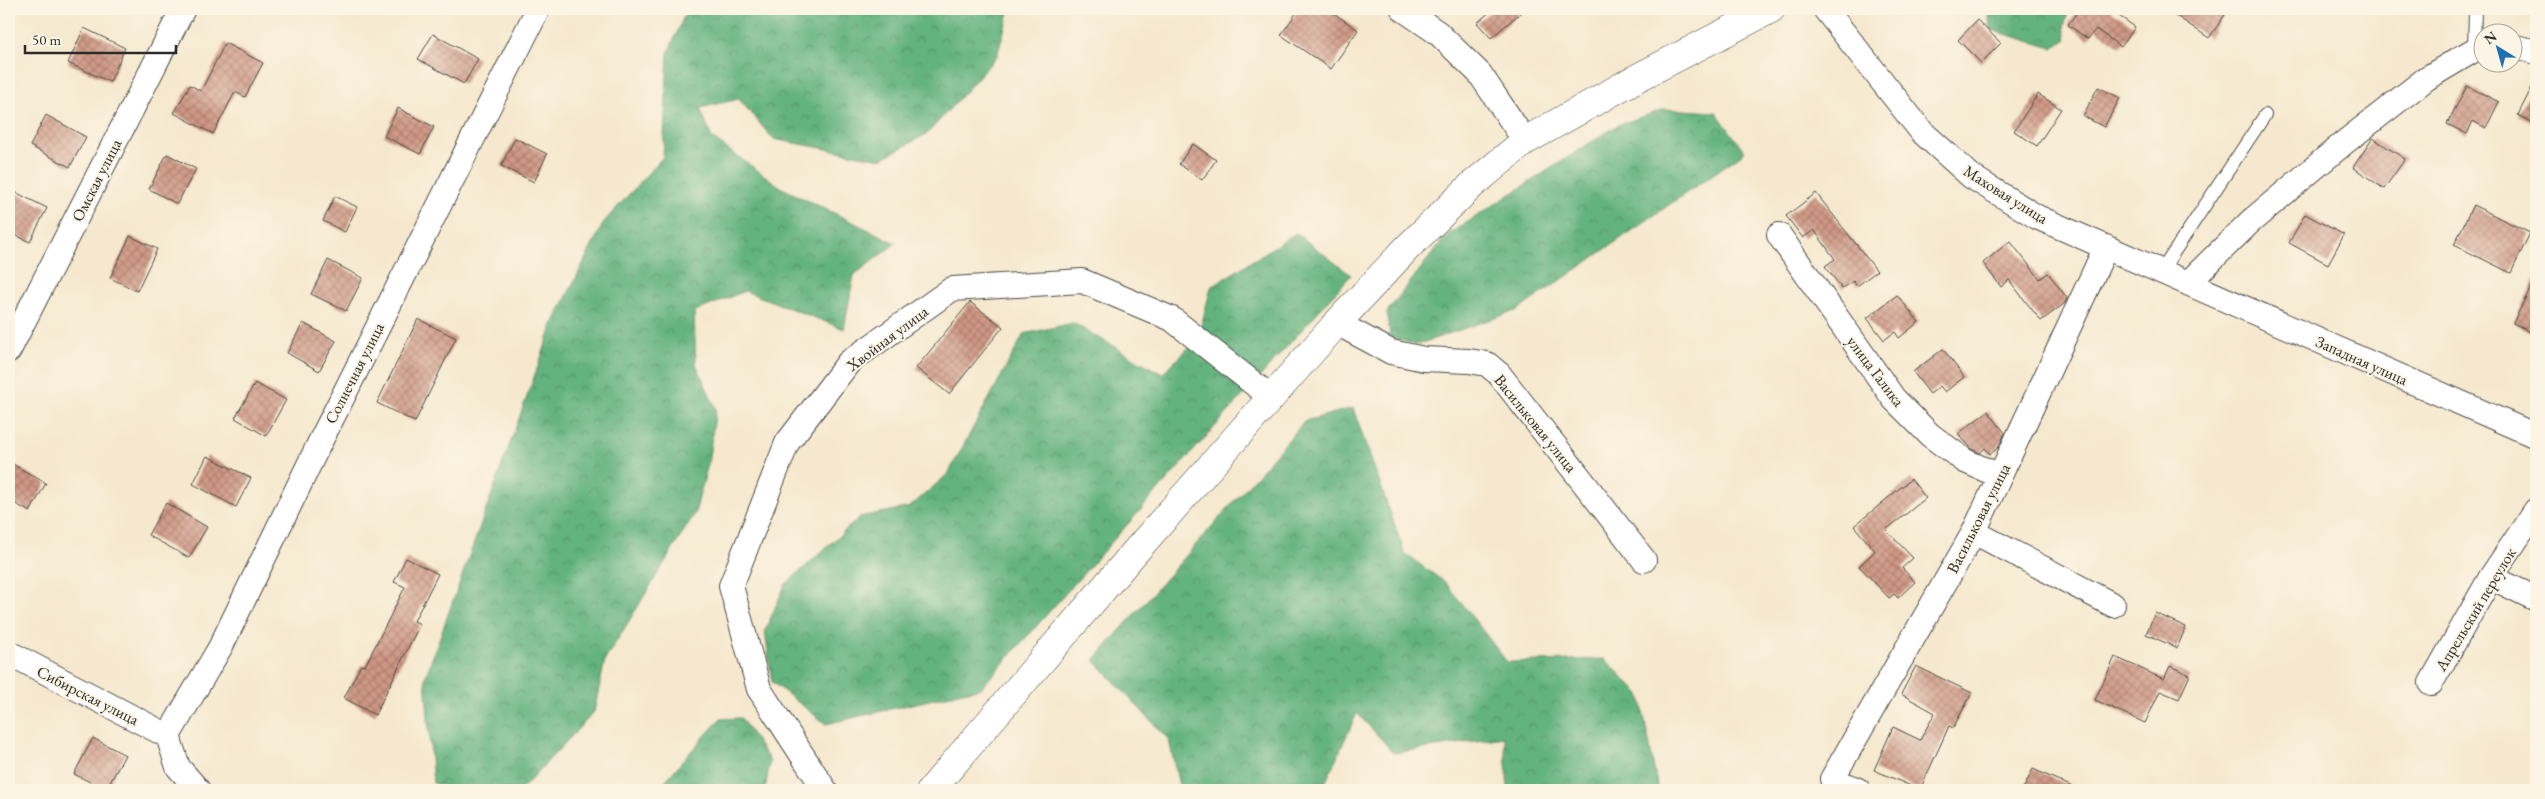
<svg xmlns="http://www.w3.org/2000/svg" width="2545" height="799" viewBox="0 0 2545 799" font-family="'EB Garamond',serif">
  <defs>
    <pattern id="forest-crowns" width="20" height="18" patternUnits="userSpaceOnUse" patternTransform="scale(1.25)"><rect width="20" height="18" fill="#64b37e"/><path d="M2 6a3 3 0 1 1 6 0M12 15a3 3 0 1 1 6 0" fill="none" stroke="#539267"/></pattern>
    <pattern id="building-cross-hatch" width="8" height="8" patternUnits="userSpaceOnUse" patternTransform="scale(1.25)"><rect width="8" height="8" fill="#d09885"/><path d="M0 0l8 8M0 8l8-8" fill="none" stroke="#a97c6d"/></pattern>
  </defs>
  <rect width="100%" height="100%" fill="#fcf5e5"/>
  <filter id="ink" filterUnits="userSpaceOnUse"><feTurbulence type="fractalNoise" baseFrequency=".02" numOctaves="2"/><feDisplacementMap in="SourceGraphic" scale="10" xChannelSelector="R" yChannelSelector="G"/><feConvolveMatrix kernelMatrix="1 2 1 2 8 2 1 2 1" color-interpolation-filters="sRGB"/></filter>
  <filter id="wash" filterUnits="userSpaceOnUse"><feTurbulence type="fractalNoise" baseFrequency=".0096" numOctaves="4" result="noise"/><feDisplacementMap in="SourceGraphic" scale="20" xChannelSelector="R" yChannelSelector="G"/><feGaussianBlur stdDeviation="1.12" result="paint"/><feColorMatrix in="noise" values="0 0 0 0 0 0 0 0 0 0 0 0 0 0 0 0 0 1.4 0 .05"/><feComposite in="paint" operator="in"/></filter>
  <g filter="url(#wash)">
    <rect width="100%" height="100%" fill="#f5e8ce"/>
    <path fill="url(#forest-crowns)" stroke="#486f54" d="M 687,9 L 1010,9 L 997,56 L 928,133 L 881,159 L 773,139 L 739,99 L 700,108 L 712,138 L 782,188 L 896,243 L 854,275 L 844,329 L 745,291 L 694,312 L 696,364 L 716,409 L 708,464 L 695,513 L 605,660 L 594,712 L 522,789 L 458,790 L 433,783 L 425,678 L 554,322 L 604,222 L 663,157 L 668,53 Z
      M 1986,9 L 2069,9 L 2064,27 L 2067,39 L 2052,48 L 1992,30 Z
      M 1665,109 L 1716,112 L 1745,152 L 1518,310 L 1416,345 L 1390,337 L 1387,312 L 1446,236 L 1618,125 Z
      M 1296,233 L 1351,275 L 981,688 L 826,724 L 772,682 L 765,631 L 785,585 L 860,517 L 910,507 L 948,474 L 1024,334 L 1073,323 L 1162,374 L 1198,338 L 1211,287 Z
      M 1353,408 L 1405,554 L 1446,583 L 1507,662 L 1605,659 L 1640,694 L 1658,790 L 1508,790 L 1504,737 L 1394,753 L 1357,713 L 1322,790 L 1180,790 L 1169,740 L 1094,660 L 1305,421 Z
      M 741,718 L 770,761 L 765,790 L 657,790 L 720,719 Z"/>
    <g id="blocks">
      <path fill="url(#building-cross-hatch)" d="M 1299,9 L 1328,9 L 1358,30 L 1331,69 L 1281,35 Z
        M 1493,9 L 1525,9 L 1491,38 L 1477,23 Z
        M 2079,9 L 2109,9 L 2135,27 L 2121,47 L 2096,29 L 2088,39 L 2068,25 Z
        M 2166,9 L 2229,9 L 2209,38 Z
        M 1977,20 L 2001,43 L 1981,63 L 1958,40 Z
        M 84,28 L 125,48 L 110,82 L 68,63 Z
        M 433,34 L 478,59 L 464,84 L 418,59 Z
        M 225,43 L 263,63 L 245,97 L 235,92 L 213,134 L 174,113 L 190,85 L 201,91 Z
        M 2536,79 L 2536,124 L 2518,115 Z
        M 2467,86 L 2499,102 L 2486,128 L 2473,121 L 2467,134 L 2447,124 Z
        M 2098,87 L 2120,98 L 2104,127 L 2083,116 Z
        M 2038,94 L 2061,109 L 2037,146 L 2014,131 Z
        M 398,108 L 434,127 L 420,154 L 384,136 Z
        M 46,115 L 86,137 L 70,167 L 30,146 Z
        M 515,138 L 547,154 L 534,182 L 501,166 Z
        M 2373,138 L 2405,159 L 2384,189 L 2353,167 Z
        M 1193,144 L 1216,160 L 1202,180 L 1179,164 Z
        M 167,154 L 196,169 L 177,204 L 149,189 Z
        M 9,189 L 47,208 L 30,242 L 9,232 Z
        M 1816,193 L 1877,271 L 1857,286 L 1853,281 L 1842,289 L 1825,266 L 1835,259 L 1814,230 L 1803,238 L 1786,216 Z
        M 335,196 L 357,207 L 345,232 L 323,221 Z
        M 2473,205 L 2530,233 L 2511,273 L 2454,245 Z
        M 2305,214 L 2344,235 L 2328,264 L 2289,243 Z
        M 130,236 L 157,249 L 137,291 L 110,278 Z
        M 2010,241 L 2040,279 L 2048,273 L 2067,298 L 2065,303 L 2041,321 L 2009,280 L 2001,287 L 1983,263 Z
        M 328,260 L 363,278 L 346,311 L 311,294 Z
        M 2536,277 L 2536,335 L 2513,323 Z
        M 1897,295 L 1919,322 L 1899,338 L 1895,332 L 1884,340 L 1867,318 Z
        M 970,302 L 1003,327 L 949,394 L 916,368 Z
        M 418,319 L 456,338 L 415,422 L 377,403 Z
        M 303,323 L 336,341 L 319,371 L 287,353 Z
        M 1943,349 L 1964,377 L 1945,392 L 1940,386 L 1930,394 L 1913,372 Z
        M 255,383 L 286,400 L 266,436 L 235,418 Z
        M 1988,411 L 2005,433 L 1998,448 L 1990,454 L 1985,448 L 1980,453 L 1972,449 L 1958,434 Z
        M 207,456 L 251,478 L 236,507 L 193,484 Z
        M 9,462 L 46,483 L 30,512 L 9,500 Z
        M 1911,479 L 1926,498 L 1886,530 L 1913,558 L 1902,568 L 1915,582 L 1898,598 L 1894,594 L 1889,598 L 1859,566 L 1875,551 L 1854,526 Z
        M 166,503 L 207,527 L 189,558 L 148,535 Z
        M 406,558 L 438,574 L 414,621 L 420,624 L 375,715 L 344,698 L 361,665 L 365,666 L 405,587 L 394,582 Z
        M 2155,613 L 2186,627 L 2177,648 L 2146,634 Z
        M 2115,657 L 2164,679 L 2170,666 L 2190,675 L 2179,699 L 2160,691 L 2145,723 L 2095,700 Z
        M 1916,666 L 1972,693 L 1953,728 L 1949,726 L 1920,790 L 1874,770 L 1893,727 L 1920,740 L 1935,713 L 1901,694 Z
        M 93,738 L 125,755 L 106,790 L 74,774 Z
        M 2033,769 L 2079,790 L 2023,790 Z"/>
    </g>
  </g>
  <g filter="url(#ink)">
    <use href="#blocks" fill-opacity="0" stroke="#494743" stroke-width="1"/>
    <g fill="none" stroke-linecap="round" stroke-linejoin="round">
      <defs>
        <path id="lane" d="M 2474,50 L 2475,9
          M 2162,270 L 2265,115"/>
        <path id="street" d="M 1403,9 L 1438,33 L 1480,74 L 1525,141
          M 1825,9 L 1922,132 L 1972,177 L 2037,217 L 2536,436
          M 2512,46 L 2536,52
          M 1779,235 L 1894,399 L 1930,435 L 1965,461 L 2000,476
          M 2188,283 L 2250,222 L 2345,142 L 2427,78 L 2474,50 L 2482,49
          M 1337,323 L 1391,352 L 1424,359 L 1469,361 L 1487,364 L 1499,374 L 1644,560
          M 9,350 L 183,9
          M 1974,532 L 2113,605
          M 2491,577 L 2536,599
          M 9,653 L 168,736
          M 2431,683 L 2491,577 L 2536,510
          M 168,736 L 221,646 L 320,442 L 538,9
          M 168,736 L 178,767 L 198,790
          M 825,790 L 759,689 L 731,586 L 787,443 L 849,362 L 952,289 L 1082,281 L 1172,319 L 1272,398
          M 1858,790 L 1832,779 L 1974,532 L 2106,247"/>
        <path id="secondary" d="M 931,790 L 1134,553 L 1337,323 L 1408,247 L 1472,185 L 1525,141 L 1635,79 L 1771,9"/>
      </defs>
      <use href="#lane" stroke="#494743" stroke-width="14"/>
      <use href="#street" stroke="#494743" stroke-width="26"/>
      <use href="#secondary" stroke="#494743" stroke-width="29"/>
      <use href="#lane" stroke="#fff" stroke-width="12"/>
      <use href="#street" stroke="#fff" stroke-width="24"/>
      <use href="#secondary" stroke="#fff" stroke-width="28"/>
    </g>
  </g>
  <g text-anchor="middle" stroke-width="4" stroke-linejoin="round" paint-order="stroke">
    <g font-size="16" fill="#2b2b2b" stroke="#fcf5e5">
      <text transform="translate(96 180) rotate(-63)" y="6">Омская улица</text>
      <text transform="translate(2006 194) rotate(32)" y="6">Маховая улица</text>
      <text transform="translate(887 338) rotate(-37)" y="6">Хвойная улица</text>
      <text transform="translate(2362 360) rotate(24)" y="6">Западная улица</text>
      <text transform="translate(1876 371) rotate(53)" y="6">улица Галика</text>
      <text transform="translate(354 373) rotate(-63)" y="6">Солнечная улица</text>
      <text transform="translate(1536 423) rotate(51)" y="6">Васильковая улица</text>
      <text transform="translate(1978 518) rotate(-63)" y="6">Васильковая улица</text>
      <text transform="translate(2475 609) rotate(-59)" y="6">Апрельский переулок</text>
      <text transform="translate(88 695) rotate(27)" y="6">Сибирская улица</text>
    </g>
  </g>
  <rect width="2545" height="799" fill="none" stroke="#fcf5e5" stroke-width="30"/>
  <g transform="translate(2498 48) rotate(323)"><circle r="24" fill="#fcf5e5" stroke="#a8a49b"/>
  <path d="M0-4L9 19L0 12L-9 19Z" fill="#1f6fb2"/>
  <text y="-8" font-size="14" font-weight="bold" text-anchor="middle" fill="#2b2b2b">N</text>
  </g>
  <path d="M25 45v8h151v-8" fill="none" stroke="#2b2b2b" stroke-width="2.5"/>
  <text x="32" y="45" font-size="15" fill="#2b2b2b" stroke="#fcf5e5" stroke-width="4" paint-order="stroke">50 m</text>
</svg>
